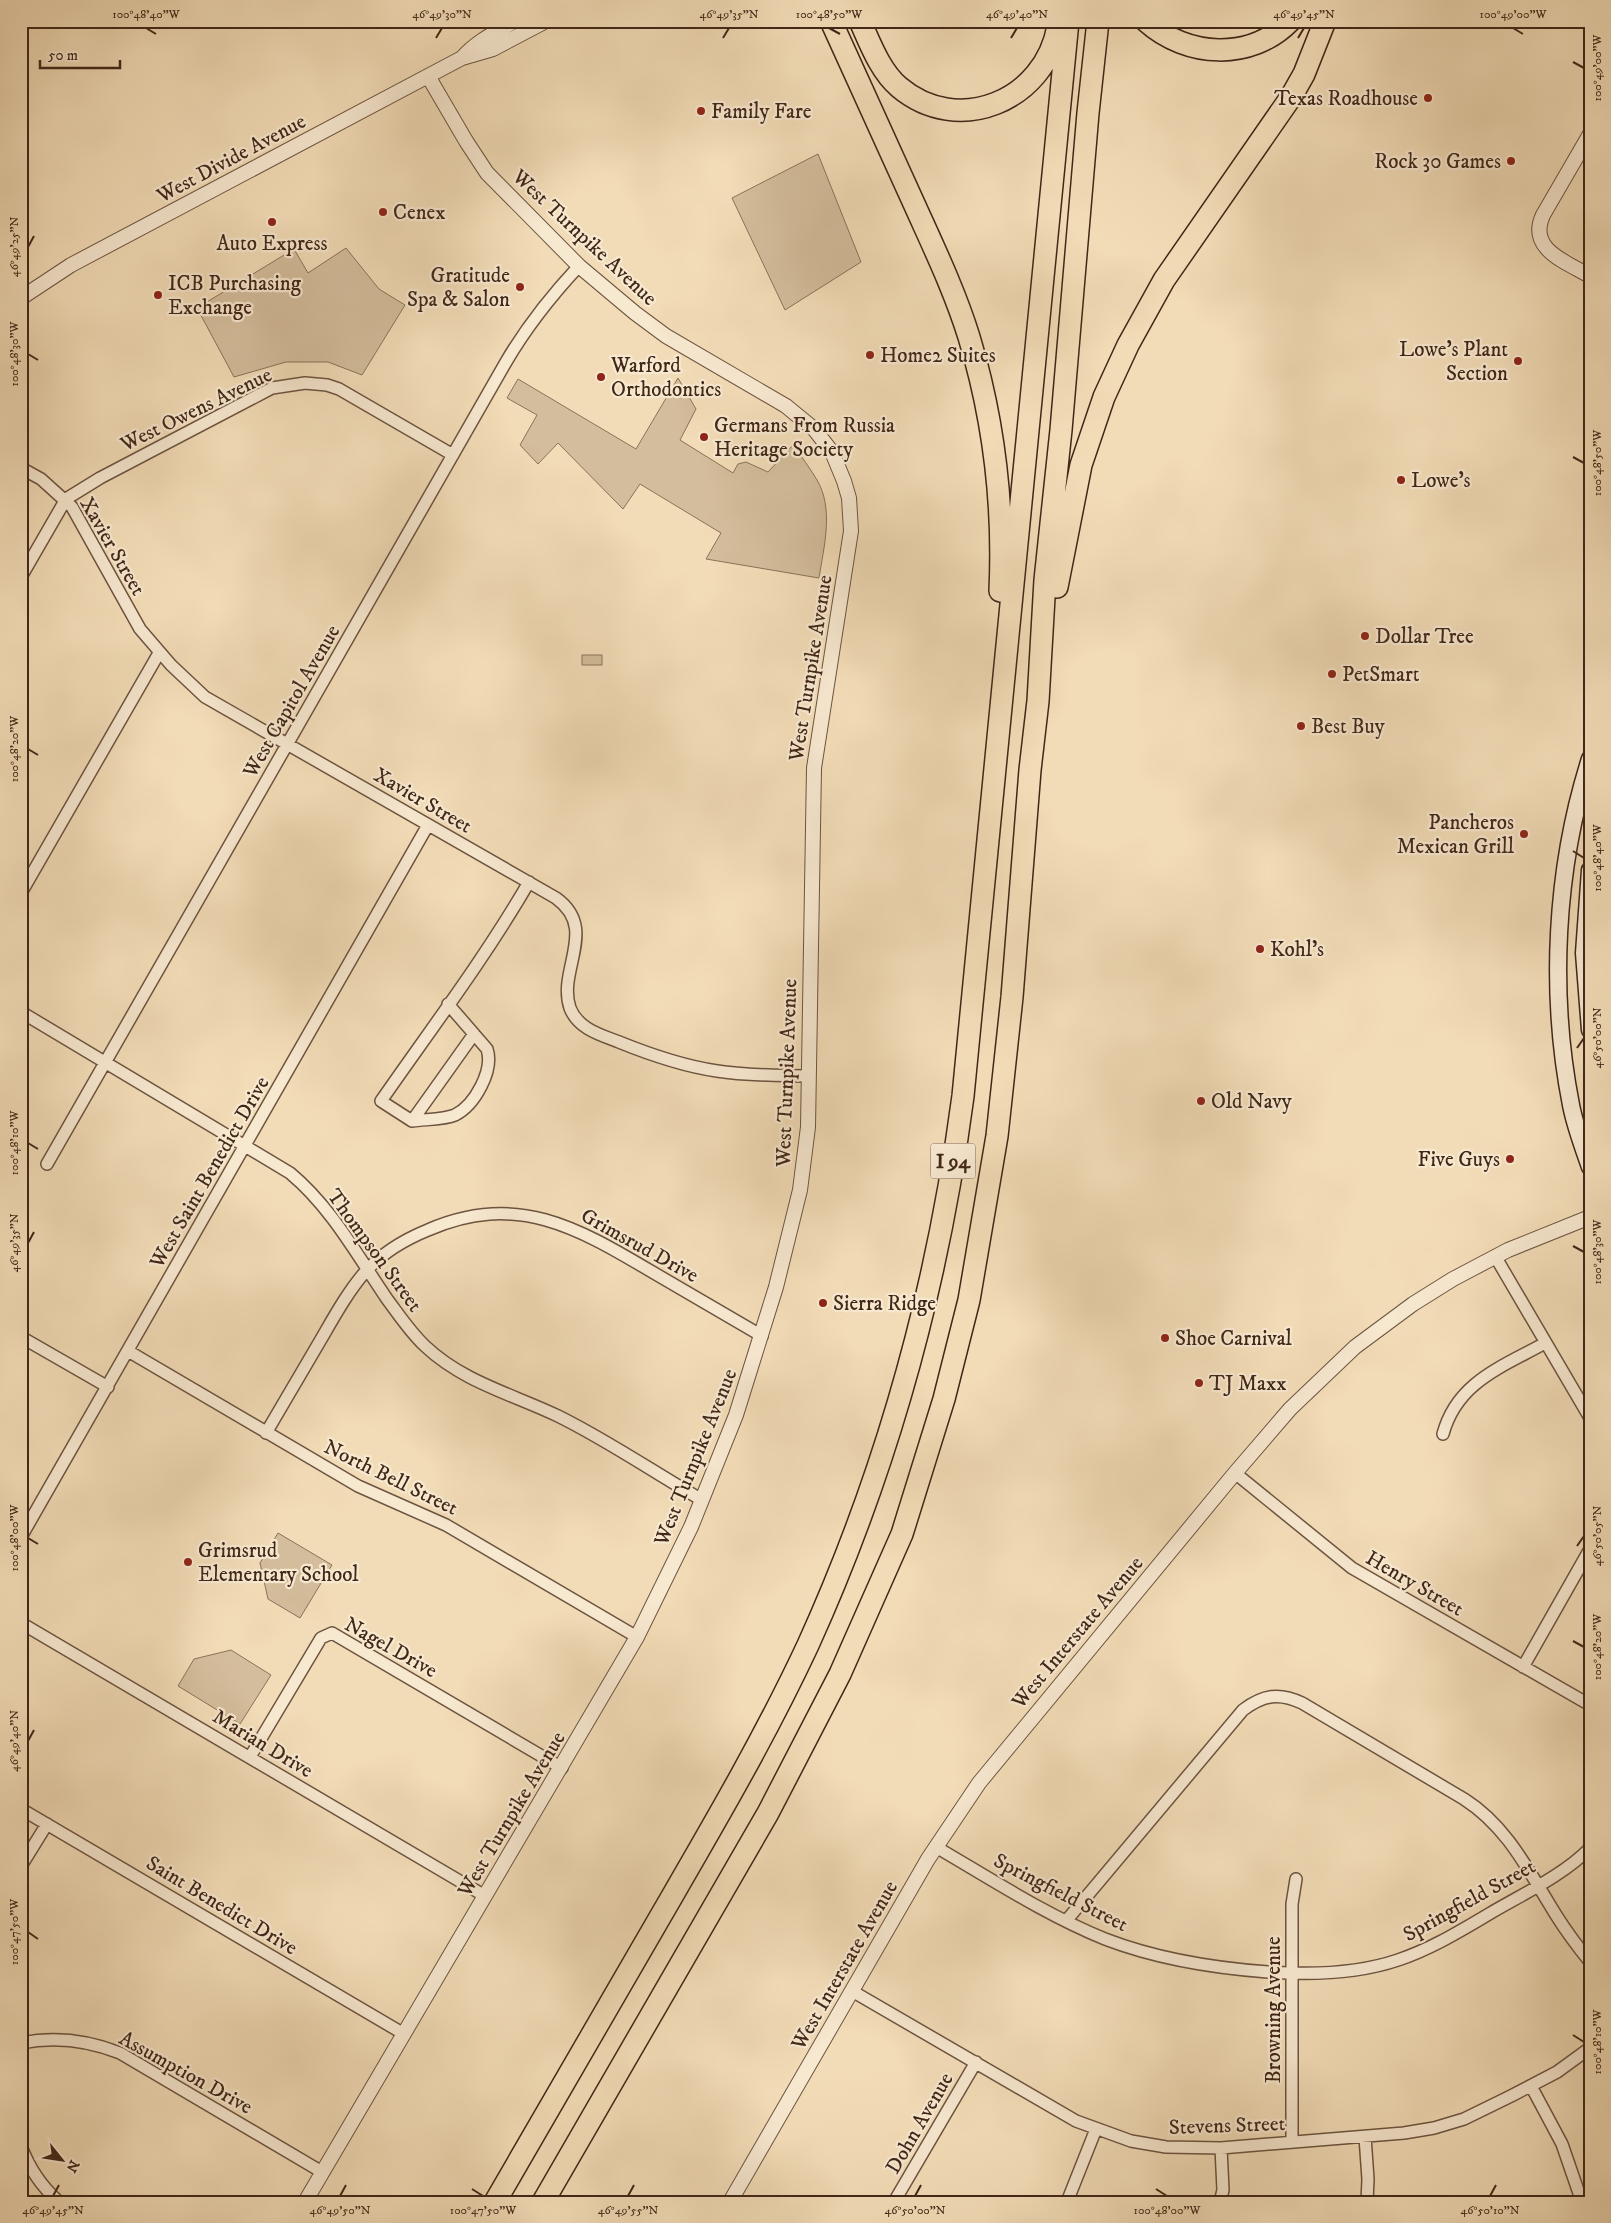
<svg xmlns="http://www.w3.org/2000/svg" width="1611" height="2223" viewBox="0 0 1611 2223" font-family="'IM FELL DW Pica',serif">
  <rect width="100%" height="100%" fill="#f2dcb7"/>
  <filter id="stains"><feTurbulence type="fractalNoise" baseFrequency=".004" numOctaves="4"/><feColorMatrix values="0 0 0 0 .2 0 0 0 0 .09 0 0 0 0 .02 0 0 0 .5 -.17"/></filter>
  <radialGradient id="worn" r=".72"><stop offset=".6" stop-color="#630" stop-opacity="0"/><stop offset="1" stop-color="#630" stop-opacity=".3"/></radialGradient>
  <path fill="#d4bd9c" stroke="#8a725a" d="M 818,154 L 861,262 L 785,310 L 732,198 Z
    M 346,248 L 379,289 L 405,305 L 362,375 L 328,362 L 286,362 L 234,377 L 197,308 L 294,249 L 308,273 Z
    M 678,378 L 696,409 L 680,440 L 733,473 L 738,464 L 746,462 L 768,472 L 793,445 C 801,456 810,468 817,480 C 834,509 824,546 819,578 L 706,559 L 721,533 L 640,484 L 623,509 L 558,443 L 538,464 L 520,445 L 537,415 L 507,398 L 518,379 L 636,449 Z
    M 582,655 L 602,655 L 602,665 L 582,665 Z
    M 278,1533 L 332,1565 L 300,1618 L 268,1599 L 260,1563 Z
    M 231,1650 L 271,1675 L 240,1724 L 178,1686 L 194,1659 Z"/>
  <g fill="none" stroke-linecap="round" stroke-linejoin="round">
    <defs>
      <path id="minor" d="M 21,468 L 41,479 L 72,507 L 140,629 L 171,665 L 205,697 L 556,898 C 599,929 557,970 570,1008 C 578,1029 601,1035 619,1042 C 651,1055 683,1066 717,1071 C 748,1076 779,1075 809,1076
        M 21,577 L 66,499 L 100,478 L 272,388 L 305,383 L 327,385 L 339,389 L 453,455
        M 21,893 L 159,653
        M 448,1004 L 487,1049 C 494,1070 475,1105 455,1115 C 443,1120 425,1119 412,1121 L 381,1101 C 431,1029 485,958 529,882
        M 21,1012 L 290,1173 C 331,1207 357,1255 387,1299 C 399,1315 410,1332 425,1346 C 463,1382 512,1394 558,1416 C 607,1440 655,1473 702,1500
        M 412,1121 L 474,1034
        M 47,1164 L 506,362 C 527,326 551,296 579,266
        M 1495,1256 L 1590,1418
        M 21,1337 L 108,1387
        M 128,1351 L 358,1486 L 446,1525 L 637,1637
        M 266,1433 C 284,1402 302,1372 320,1341 C 334,1317 347,1293 365,1272 C 382,1253 406,1239 428,1230 C 517,1191 578,1228 654,1273 C 690,1294 726,1315 762,1336
        M 1443,1434 C 1457,1382 1502,1367 1545,1343
        M 1235,1473 L 1352,1568 L 1590,1705
        M 21,1537 L 428,825
        M 21,1623 L 485,1896
        M 1523,1667 L 1590,1549
        M 250,1757 L 321,1638 L 332,1633 L 562,1768
        M 21,1809 L 404,2034
        M 936,1847 C 991,1879 1046,1915 1105,1939 C 1157,1959 1213,1968 1268,1972 C 1311,1975 1357,1974 1398,1960 C 1431,1949 1460,1931 1489,1914 C 1521,1895 1564,1875 1590,1848
        M 21,1866 L 47,1824
        M 1066,1921 L 1243,1710 C 1263,1695 1279,1692 1302,1703 L 1464,1799 C 1508,1827 1529,1872 1556,1915 C 1566,1931 1578,1947 1590,1962
        M 852,1991 L 1076,2121 L 1131,2141 L 1166,2147 L 1221,2148 L 1404,2133 L 1434,2128 L 1464,2119 L 1511,2096 L 1557,2072 L 1590,2048
        M 21,2043 C 56,2036 87,2040 120,2053 L 322,2172
        M 1531,2086 L 1562,2144 L 1582,2202
        M 1365,2137 L 1368,2179 L 1367,2202
        M 1292,2142 L 1292,1904 L 1296,1879
        M 21,2146 C 29,2168 42,2187 59,2202
        M 894,2202 L 976,2062
        M 1067,2202 L 1096,2129
        M 1220,2202 L 1223,2190 L 1221,2148"/>
      <path id="tertiary" d="M 462,58 C 477,41 496,32 515,21
        M 1590,134 L 1543,215 C 1527,249 1566,262 1590,276
        M 21,298 L 71,265 L 462,58 L 493,49 L 546,21
        M 305,2202 L 637,1637 L 691,1527 L 736,1415 L 776,1287 L 800,1190 L 808,1127 L 814,768 L 851,531 L 849,498 L 844,481 L 832,452 L 814,429 L 786,406 L 666,336 L 635,313 L 579,266 L 487,173 L 466,141 L 428,76
        M 730,2202 L 928,1859 L 979,1783 L 1235,1473 L 1290,1409 L 1355,1347 L 1413,1304 L 1453,1279 L 1508,1250 L 1590,1217"/>
      <path id="secondary" d="M 1590,759 C 1555,869 1549,993 1571,1105 C 1575,1126 1583,1147 1590,1167
        M 1590,870 L 1584,953 L 1590,1030"/>
      <path id="motorway" d="M 831,21 C 859,83 888,145 916,208 C 935,250 955,292 969,337 C 994,420 1004,505 1000,591
        M 860,21 C 870,43 880,71 899,87 C 958,137 1045,101 1058,26
        M 1146,21 C 1187,58 1251,61 1290,21
        M 1057,587 L 1081,465 L 1104,397 L 1128,345 L 1164,280 L 1291,97 L 1304,74 L 1325,21
        M 495,2202 C 551,2105 607,2009 663,1912 C 714,1824 765,1737 808,1645 C 887,1471 938,1285 963,1096 L 1068,21
        M 543,2202 L 768,1813 L 840,1674 L 902,1534 L 944,1399 L 969,1300 L 997,1136 L 1012,997 L 1030,770 L 1038,701 L 1045,580 L 1061,430 L 1088,113 L 1098,21"/>
    </defs>
    <use href="#minor" stroke="#6d5440" stroke-width="14"/>
    <use href="#tertiary" stroke="#6d5440" stroke-width="16"/>
    <use href="#secondary" stroke="#412718" stroke-width="19"/>
    <use href="#motorway" stroke="#412718" stroke-width="24"/>
    <use href="#minor" stroke="#f7e8d0" stroke-width="11"/>
    <use href="#tertiary" stroke="#f7e8d0" stroke-width="14"/>
    <use href="#secondary" stroke="#f7e8d0" stroke-width="16"/>
    <use href="#motorway" stroke="#f2dcb7" stroke-width="21"/>
  </g>
  <path fill="none" stroke="#412718" stroke-width="2" d="M 146,28 L 156,34M 829,28 L 840,34M 1513,28 L 1523,34M 436,38 L 442,28M 723,38 L 729,28M 1011,38 L 1017,28M 1298,38 L 1304,28M 1573,62 L 1584,68M 28,247 L 34,236M 28,354 L 38,360M 1573,457 L 1584,463M 28,749 L 38,755M 1573,851 L 1584,858M 1577,1048 L 1584,1038M 28,1143 L 38,1149M 28,1243 L 34,1232M 1573,1246 L 1584,1252M 28,1538 L 38,1544M 1577,1546 L 1584,1536M 1573,1641 L 1584,1647M 28,1741 L 34,1730M 28,1932 L 38,1939M 1573,2035 L 1584,2042M 472,2189 L 483,2196M 1156,2189 L 1167,2196M 53,2196 L 59,2185M 340,2196 L 346,2185M 628,2196 L 634,2185M 915,2196 L 921,2185M 1490,2196 L 1496,2185"/>
  <g fill="#8f2418" stroke="#f7e8d0" stroke-width="2">
    <circle cx="1428" cy="98" r="5"/>
    <circle cx="701" cy="111" r="5"/>
    <circle cx="1511" cy="161" r="5"/>
    <circle cx="383" cy="212" r="5"/>
    <circle cx="272" cy="222" r="5"/>
    <circle cx="520" cy="287" r="5"/>
    <circle cx="158" cy="295" r="5"/>
    <circle cx="870" cy="355" r="5"/>
    <circle cx="1518" cy="361" r="5"/>
    <circle cx="601" cy="377" r="5"/>
    <circle cx="704" cy="437" r="5"/>
    <circle cx="1401" cy="480" r="5"/>
    <circle cx="1365" cy="636" r="5"/>
    <circle cx="1332" cy="674" r="5"/>
    <circle cx="1301" cy="726" r="5"/>
    <circle cx="1524" cy="834" r="5"/>
    <circle cx="1260" cy="949" r="5"/>
    <circle cx="1201" cy="1101" r="5"/>
    <circle cx="1510" cy="1159" r="5"/>
    <circle cx="823" cy="1303" r="5"/>
    <circle cx="1165" cy="1338" r="5"/>
    <circle cx="1199" cy="1383" r="5"/>
    <circle cx="188" cy="1562" r="5"/>
  </g>
  <g text-anchor="middle" stroke-width="4.5" stroke-linejoin="round" paint-order="stroke">
    <rect fill="#f7e8d0" stroke="#78614f" stroke-width="1" x="930.5" y="1143.5" width="45" height="35" rx="4"/>
    <g font-size="20" font-weight="bold" fill="#412718">
      <text x="953" y="1168">I 94</text>
    </g>
    <g font-size="21" fill="#412718" stroke="#f7e8d0" text-anchor="start">
      <text x="1418" y="105" text-anchor="end">Texas Roadhouse</text>
      <text x="711" y="118">Family Fare</text>
      <text x="1501" y="168" text-anchor="end">Rock 30 Games</text>
      <text x="393" y="219">Cenex</text>
      <text x="272" y="250" text-anchor="middle">Auto Express</text>
      <text x="510" y="282" text-anchor="end">Gratitude<tspan x="510" dy="24">Spa &amp; Salon</tspan></text>
      <text x="168" y="290">ICB Purchasing<tspan x="168" dy="24">Exchange</tspan></text>
      <text x="1508" y="356" text-anchor="end">Lowe's Plant<tspan x="1508" dy="24">Section</tspan></text>
      <text x="880" y="362">Home2 Suites</text>
      <text x="611" y="372">Warford<tspan x="611" dy="24">Orthodontics</tspan></text>
      <text x="714" y="432">Germans From Russia<tspan x="714" dy="24">Heritage Society</tspan></text>
      <text x="1411" y="487">Lowe's</text>
      <text x="1375" y="643">Dollar Tree</text>
      <text x="1342" y="681">PetSmart</text>
      <text x="1311" y="733">Best Buy</text>
      <text x="1514" y="829" text-anchor="end">Pancheros<tspan x="1514" dy="24">Mexican Grill</tspan></text>
      <text x="1270" y="956">Kohl's</text>
      <text x="1211" y="1108">Old Navy</text>
      <text x="1500" y="1166" text-anchor="end">Five Guys</text>
      <text x="833" y="1310">Sierra Ridge</text>
      <text x="1175" y="1345">Shoe Carnival</text>
      <text x="1209" y="1390">TJ Maxx</text>
      <text x="198" y="1557">Grimsrud<tspan x="198" dy="24">Elementary School</tspan></text>
    </g>
    <g font-size="21" fill="#412718" stroke="#f7e8d0">
      <text transform="translate(231 158) rotate(-28)" y="7">West Divide Avenue</text>
      <text transform="translate(585 237) rotate(43)" y="7">West Turnpike Avenue</text>
      <text transform="translate(196 409) rotate(-26)" y="7">West Owens Avenue</text>
      <text transform="translate(113 546) rotate(60)" y="7">Xavier Street</text>
      <text transform="translate(810 668) rotate(-81)" y="7">West Turnpike Avenue</text>
      <text transform="translate(291 701) rotate(-60)" y="7">West Capitol Avenue</text>
      <text transform="translate(423 800) rotate(30)" y="7">Xavier Street</text>
      <text transform="translate(786 1073) rotate(-88)" y="7">West Turnpike Avenue</text>
      <text transform="translate(209 1172) rotate(-60)" y="7">West Saint Benedict Drive</text>
      <text transform="translate(640 1245) rotate(29)" y="7">Grimsrud Drive</text>
      <text transform="translate(375 1250) rotate(54)" y="7">Thompson Street</text>
      <text transform="translate(695 1457) rotate(-68)" y="7">West Turnpike Avenue</text>
      <text transform="translate(391 1477) rotate(26)" y="7">North Bell Street</text>
      <text transform="translate(1415 1583) rotate(30)" y="7">Henry Street</text>
      <text transform="translate(1077 1632) rotate(-50)" y="7">West Interstate Avenue</text>
      <text transform="translate(391 1647) rotate(29)" y="7">Nagel Drive</text>
      <text transform="translate(263 1743) rotate(31)" y="7">Marian Drive</text>
      <text transform="translate(511 1814) rotate(-59)" y="7">West Turnpike Avenue</text>
      <text transform="translate(1061 1892) rotate(27)" y="7">Springfield Street</text>
      <text transform="translate(1469 1900) rotate(-29)" y="7">Springfield Street</text>
      <text transform="translate(222 1905) rotate(31)" y="7">Saint Benedict Drive</text>
      <text transform="translate(844 1965) rotate(-60)" y="7">West Interstate Avenue</text>
      <text transform="translate(1273 2010) rotate(-90)" y="7">Browning Avenue</text>
      <text transform="translate(186 2072) rotate(29)" y="7">Assumption Drive</text>
      <text transform="translate(919 2123) rotate(-60)" y="7">Dohn Avenue</text>
      <text transform="translate(1227 2125) rotate(-2)" y="7">Stevens Street</text>
    </g>
  </g>
  <rect width="1611" height="2223" fill="none" stroke="#f2dcb7" stroke-width="55"/>
  <g transform="translate(62 2160) rotate(120)" stroke="#f7e8d0" stroke-width="4" paint-order="stroke">
  <path d="M0-4L9 19L0 12L-9 19Z" fill="#412718"/>
  <text y="-8" font-size="14" font-weight="bold" text-anchor="middle" fill="#412718">N</text>
  </g>
  <path d="M40 60v8h80v-8" fill="none" stroke="#412718" stroke-width="2.5"/>
  <text x="48" y="60" font-size="15" fill="#412718" stroke="#f7e8d0" stroke-width="4" paint-order="stroke">50 m</text>
  <rect x="28" y="28" width="1556" height="2168" fill="none" stroke="#412718" stroke-width="2"/>
  <g font-size="12" text-anchor="middle" fill="#412718">
    <text x="146" y="18">100°48'40"W</text>
    <text x="442" y="18">46°49'30"N</text>
    <text x="729" y="18">46°49'35"N</text>
    <text x="829" y="18">100°48'50"W</text>
    <text x="1017" y="18">46°49'40"N</text>
    <text x="1304" y="18">46°49'45"N</text>
    <text x="1513" y="18">100°49'00"W</text>
    <text transform="translate(1597 68) rotate(-90)" y="4">100°49'00"W</text>
    <text transform="translate(14 247) rotate(-90)" y="4">46°49'25"N</text>
    <text transform="translate(14 354) rotate(-90)" y="4">100°48'30"W</text>
    <text transform="translate(1597 463) rotate(-90)" y="4">100°48'50"W</text>
    <text transform="translate(14 749) rotate(-90)" y="4">100°48'20"W</text>
    <text transform="translate(1597 858) rotate(-90)" y="4">100°48'40"W</text>
    <text transform="translate(1597 1038) rotate(-90)" y="4">46°50'00"N</text>
    <text transform="translate(14 1143) rotate(-90)" y="4">100°48'10"W</text>
    <text transform="translate(14 1243) rotate(-90)" y="4">46°49'35"N</text>
    <text transform="translate(1597 1252) rotate(-90)" y="4">100°48'30"W</text>
    <text transform="translate(1597 1536) rotate(-90)" y="4">46°50'05"N</text>
    <text transform="translate(14 1538) rotate(-90)" y="4">100°48'00"W</text>
    <text transform="translate(1597 1647) rotate(-90)" y="4">100°48'20"W</text>
    <text transform="translate(14 1741) rotate(-90)" y="4">46°49'40"N</text>
    <text transform="translate(14 1932) rotate(-90)" y="4">100°47'50"W</text>
    <text transform="translate(1597 2042) rotate(-90)" y="4">100°48'10"W</text>
    <text x="53" y="2214">46°49'45"N</text>
    <text x="340" y="2214">46°49'50"N</text>
    <text x="483" y="2214">100°47'50"W</text>
    <text x="628" y="2214">46°49'55"N</text>
    <text x="915" y="2214">46°50'00"N</text>
    <text x="1167" y="2214">100°48'00"W</text>
    <text x="1490" y="2214">46°50'10"N</text>
  </g>
  <rect width="100%" height="100%" filter="url(#stains)"/>
  <rect width="100%" height="100%" fill="url(#worn)"/>
</svg>
